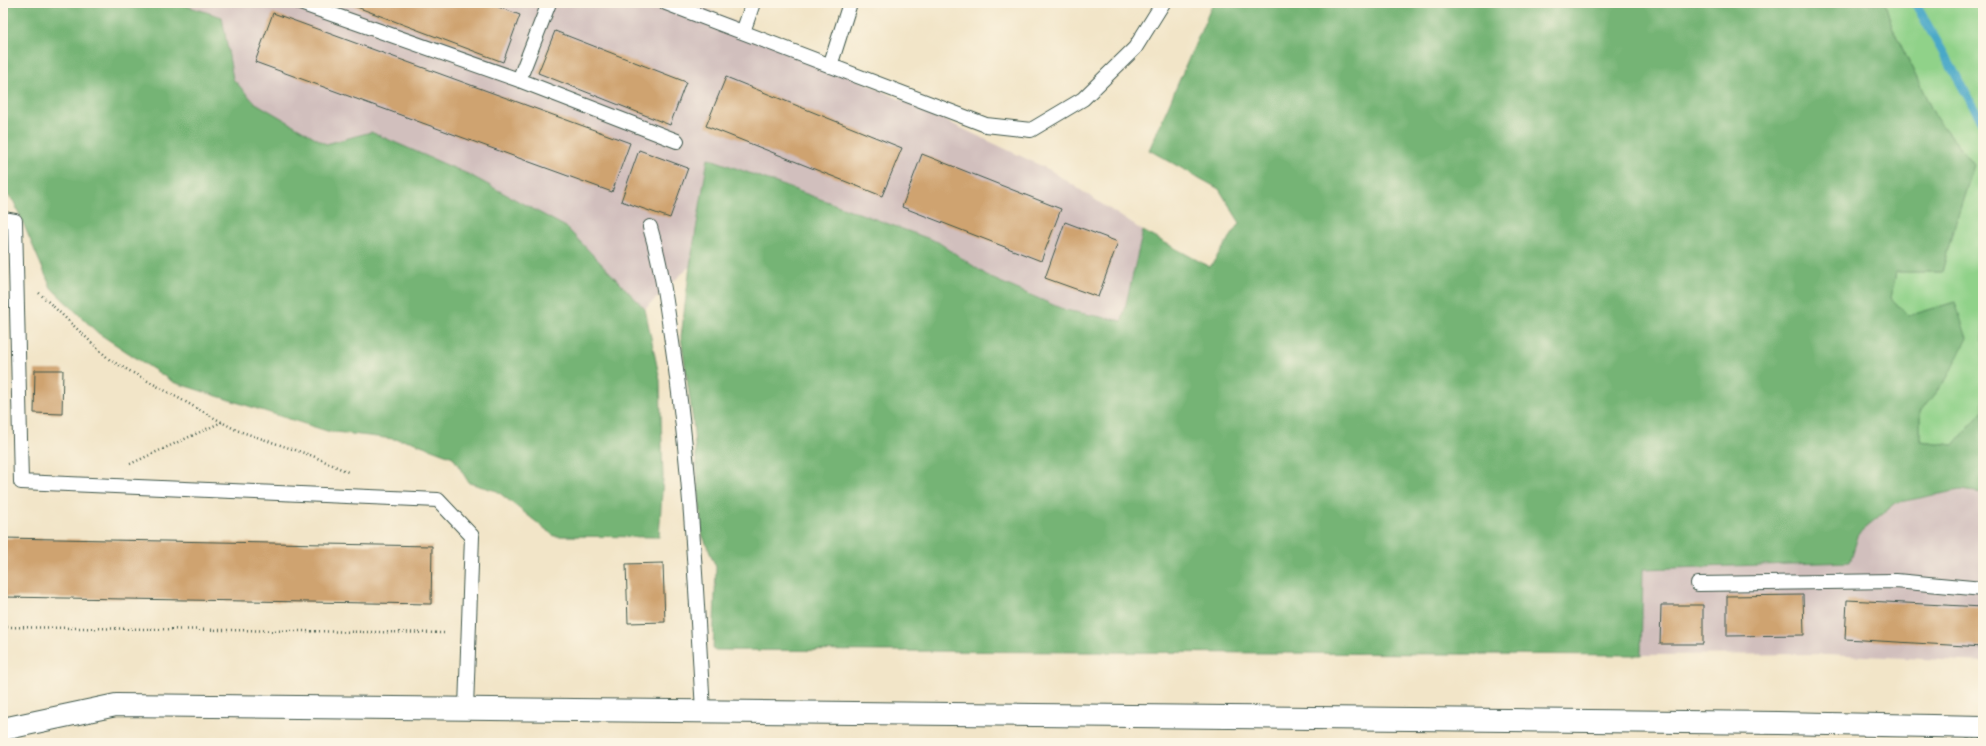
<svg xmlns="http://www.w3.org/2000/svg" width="1986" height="746" viewBox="0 0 1986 746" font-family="'Gentium Book Plus',serif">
  <rect width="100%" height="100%" fill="#fcf5e5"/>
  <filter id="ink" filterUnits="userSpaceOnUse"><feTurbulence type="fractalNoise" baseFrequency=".025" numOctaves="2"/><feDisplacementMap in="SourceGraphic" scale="8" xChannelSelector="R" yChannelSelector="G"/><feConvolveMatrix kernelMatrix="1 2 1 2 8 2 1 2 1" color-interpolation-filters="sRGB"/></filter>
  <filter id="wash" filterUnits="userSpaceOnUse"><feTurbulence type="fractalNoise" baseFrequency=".012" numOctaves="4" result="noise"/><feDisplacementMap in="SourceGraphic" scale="16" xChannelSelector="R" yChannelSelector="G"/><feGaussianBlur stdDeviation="0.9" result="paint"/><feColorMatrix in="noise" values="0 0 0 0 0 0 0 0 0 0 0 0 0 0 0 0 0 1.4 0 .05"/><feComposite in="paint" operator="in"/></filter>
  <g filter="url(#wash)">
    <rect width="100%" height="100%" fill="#f2e5c8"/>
    <path fill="#d1bfbd" d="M 177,3 L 695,3 L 1050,170 L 1143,231 L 1122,321 L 1065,310 L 991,278 L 938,242 L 708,158 L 690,266 L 645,309 L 566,227 L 470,175 L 371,132 L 326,144 L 254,102 L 233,79 L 222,17 Z
      M 1960,490 L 1983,493 L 1983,662 L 1827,654 L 1641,655 L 1643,569 L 1850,562 L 1859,533 L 1895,503 Z"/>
    <path fill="#90d289" stroke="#58885e" d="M 1885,3 L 1983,3 L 1983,410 L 1954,445 L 1920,441 L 1920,412 L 1947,378 L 1955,302 L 1908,316 L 1891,298 L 1896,272 L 1942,272 L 1952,234 L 1974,165 L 1936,118 L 1892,27 Z"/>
    <path fill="#74b475" stroke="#4a7854" d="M 3,3 L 177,3 L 222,17 L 233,79 L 254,102 L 326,144 L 371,132 L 470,175 L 566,227 L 645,309 L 660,380 L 663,478 L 659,537 L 554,536 L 497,491 L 469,483 L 453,457 L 410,441 L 327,431 L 173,382 L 98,333 L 51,288 L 14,202 L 3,190 Z
      M 1213,3 L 1885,3 L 1892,27 L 1936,118 L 1974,165 L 1952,234 L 1942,272 L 1896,272 L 1891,298 L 1908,316 L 1955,302 L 1967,338 L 1947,378 L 1920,412 L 1920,441 L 1954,445 L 1983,410 L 1983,493 L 1960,490 L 1895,503 L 1859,533 L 1850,562 L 1643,569 L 1641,655 L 713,650 L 716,567 L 702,534 L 693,421 L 681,337 L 690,266 L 708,158 L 938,242 L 991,278 L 1065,310 L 1122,321 L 1143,231 L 1210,267 L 1240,223 L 1219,189 L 1149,150 Z"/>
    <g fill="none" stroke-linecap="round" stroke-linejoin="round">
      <path stroke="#49a8c8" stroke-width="9" d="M 1915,3 L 1983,123"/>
    </g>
    <g id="blocks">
      <path fill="#cfa370" d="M 346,3 L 488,3 L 520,15 L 503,62 Z
        M 273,13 L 630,143 L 612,192 L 255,62 Z
        M 555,31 L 686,82 L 670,125 L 538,73 Z
        M 726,77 L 902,148 L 882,196 L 706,126 Z
        M 639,150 L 688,168 L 670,218 L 621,201 Z
        M 922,154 L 1061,209 L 1041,261 L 902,207 Z
        M 1065,222 L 1118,242 L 1098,297 L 1045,278 Z
        M 35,370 L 63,370 L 62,414 L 34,413 Z
        M 3,538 L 432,546 L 431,604 L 3,597 Z
        M 663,563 L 665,622 L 628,623 L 626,564 Z
        M 1803,595 L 1804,635 L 1727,636 L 1727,596 Z
        M 1847,600 L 1983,607 L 1983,647 L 1845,639 Z
        M 1661,605 L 1703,605 L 1703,644 L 1660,644 Z"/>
    </g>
  </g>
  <g filter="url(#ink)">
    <use href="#blocks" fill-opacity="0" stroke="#3f564a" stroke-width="1"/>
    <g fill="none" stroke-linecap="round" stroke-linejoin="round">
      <defs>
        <path id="service" d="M 300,3 L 519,80 L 549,3
          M 666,3 L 986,125 L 1031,130 L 1083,99 L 1135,48 L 1163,3
          M 743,32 L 753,3
          M 830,66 L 850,3
          M 519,80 L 677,141
          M 3,219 L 15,221 L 21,482 L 438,500 L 472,536 L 466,708
          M 650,227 C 662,267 667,308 673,349 C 691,469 696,590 703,711
          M 1698,584 L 1896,581 L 1983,589"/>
        <path id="minor" d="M 3,729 L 116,705 L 1778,723 L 1983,727"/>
      </defs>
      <use href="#service" stroke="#3f564a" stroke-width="16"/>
      <use href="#minor" stroke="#3f564a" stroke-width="24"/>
      <path stroke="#3f564a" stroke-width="2.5" stroke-dasharray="1 3" stroke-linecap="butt" d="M 39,293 L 110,360 L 236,430 L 313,456 L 350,473
        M 130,464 L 222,422
        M 3,627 L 446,633"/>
      <use href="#service" stroke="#fff" stroke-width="14"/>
      <use href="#minor" stroke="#fff" stroke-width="22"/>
    </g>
  </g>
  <rect width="1986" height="746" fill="none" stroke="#fcf5e5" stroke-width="16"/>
</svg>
